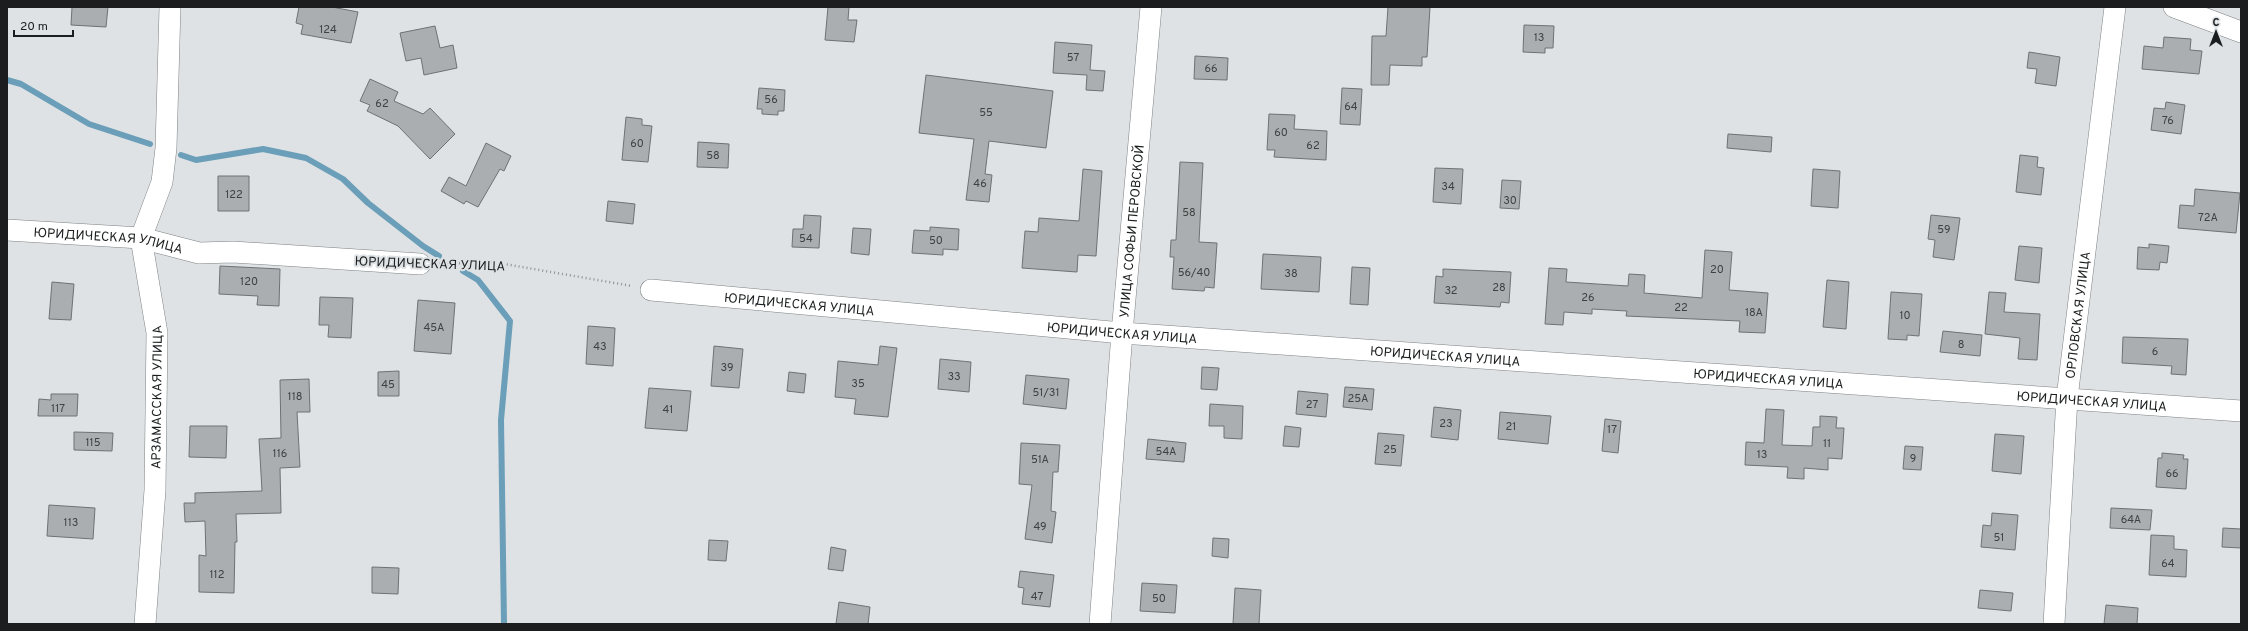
<svg xmlns="http://www.w3.org/2000/svg" width="2248" height="631" viewBox="0 0 2248 631" font-family="Overpass,sans-serif">
  <rect width="100%" height="100%" fill="#dee2e4"/>
  <g fill="none" stroke-linecap="round" stroke-linejoin="round">
    <path stroke="#6b9eb8" stroke-width="6" d="M 7,80 L 21,84 L 89,124 L 150,144
      M 181,155 L 196,160 L 263,149 L 306,158 L 343,179 L 368,203 L 423,246 L 439,256
      M 463,271 L 478,280 L 510,321 L 501,420 L 504,624"/>
  </g>
  <path fill="#aaaeb0" stroke="#6e7274" d="M 72,7 L 108,7 L 106,27 L 71,25 Z
    M 299,7 L 332,7 L 358,12 L 351,43 L 301,34 L 303,25 L 296,23 Z
    M 828,7 L 849,7 L 848,20 L 857,20 L 854,42 L 825,40 Z
    M 1388,7 L 1430,7 L 1427,57 L 1422,57 L 1422,66 L 1390,65 L 1389,85 L 1371,85 L 1372,36 L 1386,36 Z
    M 1524,25 L 1554,26 L 1553,48 L 1545,48 L 1545,53 L 1523,52 Z
    M 435,26 L 440,48 L 453,45 L 457,68 L 424,75 L 421,58 L 406,61 L 400,33 Z
    M 2164,37 L 2191,39 L 2190,50 L 2202,51 L 2199,74 L 2142,69 L 2144,46 L 2163,48 Z
    M 1055,42 L 1092,45 L 1090,70 L 1105,71 L 1103,91 L 1086,90 L 1087,75 L 1053,73 Z
    M 2029,52 L 2060,57 L 2056,86 L 2035,83 L 2037,69 L 2027,68 Z
    M 1195,56 L 1228,58 L 1227,80 L 1194,79 Z
    M 926,75 L 1053,91 L 1046,148 L 989,141 L 985,174 L 992,175 L 989,202 L 966,200 L 974,139 L 919,133 Z
    M 370,79 L 398,92 L 394,101 L 423,114 L 430,108 L 455,134 L 430,159 L 398,126 L 367,111 L 370,105 L 360,101 Z
    M 759,88 L 785,90 L 784,111 L 778,111 L 778,115 L 762,114 L 762,109 L 757,109 Z
    M 1342,88 L 1362,89 L 1360,125 L 1340,124 Z
    M 2166,102 L 2185,105 L 2181,134 L 2151,130 L 2154,108 L 2165,109 Z
    M 1269,114 L 1295,115 L 1294,129 L 1327,131 L 1326,160 L 1274,157 L 1275,150 L 1267,150 Z
    M 626,117 L 642,119 L 642,125 L 652,126 L 648,162 L 622,160 Z
    M 1728,134 L 1772,137 L 1771,152 L 1727,148 Z
    M 698,142 L 729,144 L 728,168 L 697,167 Z
    M 486,143 L 511,156 L 504,171 L 500,169 L 478,207 L 466,201 L 464,204 L 441,191 L 449,177 L 466,186 Z
    M 2020,155 L 2038,157 L 2037,167 L 2044,168 L 2041,195 L 2016,192 Z
    M 1180,162 L 1203,163 L 1199,242 L 1217,243 L 1214,288 L 1205,287 L 1204,291 L 1172,289 L 1174,257 L 1170,257 L 1171,240 L 1176,240 Z
    M 1435,168 L 1463,169 L 1461,204 L 1433,202 Z
    M 1083,169 L 1102,171 L 1096,256 L 1078,255 L 1077,272 L 1022,268 L 1025,231 L 1038,232 L 1039,218 L 1079,221 Z
    M 1813,169 L 1840,171 L 1838,208 L 1811,206 Z
    M 218,176 L 249,176 L 249,211 L 218,211 Z
    M 1502,180 L 1521,181 L 1519,209 L 1500,208 Z
    M 2195,189 L 2240,193 L 2236,233 L 2178,228 L 2180,205 L 2194,206 Z
    M 608,201 L 635,204 L 633,224 L 606,221 Z
    M 804,215 L 821,216 L 819,248 L 792,247 L 793,229 L 803,229 Z
    M 1931,215 L 1960,218 L 1954,260 L 1933,257 L 1935,240 L 1928,239 Z
    M 930,227 L 959,229 L 958,250 L 943,249 L 943,255 L 912,253 L 914,230 L 930,231 Z
    M 853,228 L 871,229 L 869,255 L 851,253 Z
    M 2149,244 L 2169,246 L 2167,263 L 2160,262 L 2159,270 L 2137,269 L 2138,247 L 2149,248 Z
    M 2019,246 L 2042,248 L 2039,283 L 2015,280 Z
    M 1705,250 L 1732,252 L 1729,290 L 1768,293 L 1765,333 L 1739,332 L 1740,321 L 1626,316 L 1627,311 L 1592,309 L 1592,314 L 1564,312 L 1563,325 L 1545,324 L 1549,268 L 1567,269 L 1566,282 L 1628,286 L 1629,274 L 1645,275 L 1644,293 L 1702,298 Z
    M 1263,254 L 1321,257 L 1319,292 L 1261,289 Z
    M 220,266 L 280,269 L 279,306 L 257,305 L 258,296 L 219,294 Z
    M 1352,267 L 1370,268 L 1368,305 L 1350,304 Z
    M 1443,269 L 1511,272 L 1509,303 L 1501,302 L 1500,307 L 1434,303 L 1436,276 L 1443,277 Z
    M 1827,280 L 1849,282 L 1846,329 L 1823,327 Z
    M 52,282 L 74,284 L 71,320 L 49,319 Z
    M 1891,292 L 1922,294 L 1919,336 L 1907,335 L 1907,340 L 1888,339 Z
    M 1989,292 L 2006,293 L 2004,312 L 2040,314 L 2037,360 L 2018,359 L 2020,338 L 1985,334 Z
    M 320,297 L 353,298 L 351,338 L 328,337 L 329,325 L 319,325 Z
    M 418,300 L 455,303 L 451,354 L 414,351 Z
    M 588,326 L 615,328 L 613,366 L 586,364 Z
    M 1943,331 L 1982,335 L 1980,356 L 1940,352 Z
    M 2123,337 L 2188,339 L 2186,375 L 2171,374 L 2172,366 L 2122,363 Z
    M 714,346 L 743,349 L 739,388 L 711,386 Z
    M 880,346 L 897,348 L 888,417 L 854,414 L 856,399 L 835,397 L 838,361 L 878,365 Z
    M 940,359 L 971,362 L 969,392 L 938,389 Z
    M 1202,367 L 1219,368 L 1217,390 L 1201,389 Z
    M 399,371 L 399,396 L 378,396 L 378,372 Z
    M 789,372 L 806,374 L 804,393 L 787,391 Z
    M 1026,375 L 1069,379 L 1066,409 L 1023,404 Z
    M 309,379 L 310,412 L 297,412 L 300,467 L 280,468 L 281,513 L 236,514 L 237,542 L 235,542 L 234,593 L 199,592 L 199,555 L 206,556 L 205,521 L 185,522 L 184,503 L 195,503 L 195,493 L 262,491 L 259,439 L 281,438 L 280,380 Z
    M 1345,387 L 1374,389 L 1372,410 L 1343,407 Z
    M 649,388 L 691,391 L 687,431 L 645,428 Z
    M 1298,391 L 1328,394 L 1326,417 L 1296,414 Z
    M 51,394 L 78,394 L 77,416 L 38,416 L 39,399 L 51,400 Z
    M 1210,404 L 1243,406 L 1242,439 L 1224,438 L 1224,426 L 1209,426 Z
    M 1434,407 L 1461,410 L 1458,440 L 1431,437 Z
    M 1766,409 L 1784,410 L 1782,445 L 1812,446 L 1813,427 L 1820,427 L 1820,416 L 1837,417 L 1836,428 L 1844,428 L 1842,459 L 1828,458 L 1828,470 L 1804,468 L 1804,479 L 1787,478 L 1788,467 L 1745,465 L 1746,442 L 1764,443 Z
    M 1500,412 L 1551,416 L 1548,444 L 1498,439 Z
    M 1605,419 L 1621,421 L 1618,453 L 1602,451 Z
    M 190,426 L 227,426 L 226,458 L 189,457 Z
    M 1285,426 L 1301,428 L 1299,447 L 1283,446 Z
    M 74,432 L 113,433 L 112,451 L 74,450 Z
    M 1378,433 L 1404,435 L 1401,466 L 1375,464 Z
    M 1995,434 L 2024,436 L 2021,474 L 1992,471 Z
    M 1148,439 L 1186,443 L 1184,462 L 1146,459 Z
    M 1021,443 L 1060,445 L 1058,472 L 1053,472 L 1051,511 L 1056,512 L 1052,543 L 1025,539 L 1032,485 L 1019,484 Z
    M 1905,446 L 1923,447 L 1921,470 L 1903,469 Z
    M 2162,453 L 2184,455 L 2183,459 L 2188,459 L 2186,489 L 2156,487 L 2158,458 L 2162,458 Z
    M 49,505 L 95,508 L 93,539 L 47,536 Z
    M 2111,508 L 2152,510 L 2150,530 L 2110,528 Z
    M 1992,513 L 2018,515 L 2015,550 L 1981,547 L 1983,525 L 1991,526 Z
    M 2223,528 L 2241,529 L 2241,548 L 2222,547 Z
    M 2151,535 L 2174,536 L 2174,549 L 2187,550 L 2186,577 L 2149,575 Z
    M 1213,538 L 1229,539 L 1228,558 L 1212,556 Z
    M 709,540 L 728,541 L 726,561 L 708,560 Z
    M 831,547 L 846,550 L 843,571 L 828,569 Z
    M 372,567 L 399,568 L 398,594 L 372,593 Z
    M 1020,571 L 1054,575 L 1050,607 L 1022,604 L 1024,588 L 1018,587 Z
    M 1142,583 L 1177,585 L 1175,613 L 1140,611 Z
    M 1235,588 L 1261,590 L 1259,624 L 1233,624 Z
    M 1980,590 L 2013,593 L 2011,611 L 1978,608 Z
    M 839,602 L 870,607 L 868,624 L 836,624 Z
    M 2106,605 L 2138,608 L 2137,624 L 2104,624 Z"/>
  <g fill="none" stroke-linecap="round" stroke-linejoin="round">
    <defs>
      <g id="minor">
        <path d="M 2174,7 L 2241,32"/>
        <path id="s1" d="M 7,230 L 141,238 L 199,253 L 233,252 L 420,264"/>
        <path id="s2" d="M 651,290 L 1122,333 L 2241,411"/>
        <path id="s3" d="M 145,624 L 155,490 L 157,333 L 141,238 L 162,182 L 166,148 L 170,7"/>
        <path id="s4" d="M 1100,624 L 1122,333 L 1151,7"/>
        <path id="s5" d="M 2054,624 L 2067,398 L 2115,7"/>
      </g>
    </defs>
    <use href="#minor" stroke="#7e8284" stroke-width="22"/>
    <path stroke="#8d9092" stroke-width="2.5" stroke-dasharray="1 3" stroke-linecap="butt" d="M 439,264 L 493,262 L 632,286"/>
    <use href="#minor" stroke="#fff" stroke-width="21"/>
  </g>
  <g text-anchor="middle" stroke-width="4" stroke-linejoin="round" paint-order="stroke">
    <g font-size="11" fill="#3f4142">
      <text x="328" y="33">124</text>
      <text x="1539" y="41">13</text>
      <text x="1073" y="61">57</text>
      <text x="1211" y="72">66</text>
      <text x="771" y="103">56</text>
      <text x="382" y="107">62</text>
      <text x="1351" y="110">64</text>
      <text x="986" y="116">55</text>
      <text x="2168" y="124">76</text>
      <text x="1281" y="136">60</text>
      <text x="637" y="147">60</text>
      <text x="1313" y="149">62</text>
      <text x="713" y="159">58</text>
      <text x="980" y="187">46</text>
      <text x="1448" y="190">34</text>
      <text x="234" y="198">122</text>
      <text x="1510" y="204">30</text>
      <text x="1189" y="216">58</text>
      <text x="2208" y="221">72А</text>
      <text x="1944" y="233">59</text>
      <text x="806" y="242">54</text>
      <text x="936" y="244">50</text>
      <text x="1717" y="273">20</text>
      <text x="1194" y="276">56/40</text>
      <text x="1291" y="277">38</text>
      <text x="249" y="285">120</text>
      <text x="1499" y="291">28</text>
      <text x="1451" y="294">32</text>
      <text x="1588" y="301">26</text>
      <text x="1681" y="311">22</text>
      <text x="1754" y="316">18А</text>
      <text x="1905" y="319">10</text>
      <text x="434" y="331">45А</text>
      <text x="1961" y="348">8</text>
      <text x="600" y="350">43</text>
      <text x="2155" y="355">6</text>
      <text x="727" y="371">39</text>
      <text x="954" y="380">33</text>
      <text x="858" y="387">35</text>
      <text x="388" y="388">45</text>
      <text x="1046" y="396">51/31</text>
      <text x="295" y="400">118</text>
      <text x="1358" y="402">25А</text>
      <text x="1312" y="408">27</text>
      <text x="58" y="412">117</text>
      <text x="668" y="413">41</text>
      <text x="1446" y="427">23</text>
      <text x="1511" y="430">21</text>
      <text x="1612" y="433">17</text>
      <text x="93" y="446">115</text>
      <text x="1827" y="447">11</text>
      <text x="1390" y="453">25</text>
      <text x="1166" y="455">54А</text>
      <text x="280" y="457">116</text>
      <text x="1762" y="458">13</text>
      <text x="1913" y="462">9</text>
      <text x="1040" y="463">51А</text>
      <text x="2172" y="477">66</text>
      <text x="2131" y="523">64А</text>
      <text x="71" y="526">113</text>
      <text x="1040" y="530">49</text>
      <text x="1999" y="541">51</text>
      <text x="2168" y="567">64</text>
      <text x="217" y="578">112</text>
      <text x="1037" y="600">47</text>
      <text x="1159" y="602">50</text>
    </g>
    <g font-size="13" fill="#1b1d1e" stroke="#dee2e4">
      <text dy="5" stroke="none"><textPath href="#s4" startOffset="394">УЛИЦА СОФЬИ ПЕРОВСКОЙ</textPath></text>
      <text dy="5" stroke="none"><textPath href="#s1" startOffset="102">ЮРИДИЧЕСКАЯ УЛИЦА</textPath></text>
      <text transform="translate(430 263) rotate(2)" y="5">ЮРИДИЧЕСКАЯ УЛИЦА</text>
      <text dy="5" stroke="none"><textPath href="#s2" startOffset="149">ЮРИДИЧЕСКАЯ УЛИЦА</textPath></text>
      <text dy="5" stroke="none"><textPath href="#s5" startOffset="310">ОРЛОВСКАЯ УЛИЦА</textPath></text>
      <text dy="5" stroke="none"><textPath href="#s2" startOffset="473">ЮРИДИЧЕСКАЯ УЛИЦА</textPath></text>
      <text dy="5" stroke="none"><textPath href="#s2" startOffset="797">ЮРИДИЧЕСКАЯ УЛИЦА</textPath></text>
      <text dy="5" stroke="none"><textPath href="#s2" startOffset="1121">ЮРИДИЧЕСКАЯ УЛИЦА</textPath></text>
      <text dy="5" stroke="none"><textPath href="#s3" startOffset="227">АРЗАМАССКАЯ УЛИЦА</textPath></text>
      <text dy="5" stroke="none"><textPath href="#s2" startOffset="1445">ЮРИДИЧЕСКАЯ УЛИЦА</textPath></text>
    </g>
  </g>
  <rect width="2248" height="631" fill="none" stroke="#1b1d1e" stroke-width="16"/>
  <g transform="translate(2216 32)" stroke="#dee2e4" stroke-width="3" paint-order="stroke">
  <path d="M0-3L7 15L0 10L-7 15Z" fill="#1b1d1e"/>
  <text y="-6" font-size="11" font-weight="bold" text-anchor="middle" fill="#1b1d1e">С</text>
  </g>
  <path d="M14 30v6h59v-6" fill="none" stroke="#1b1d1e" stroke-width="2"/>
  <text x="20" y="30" font-size="12" fill="#1b1d1e" stroke="#dee2e4" stroke-width="3" paint-order="stroke">20 m</text>
</svg>
